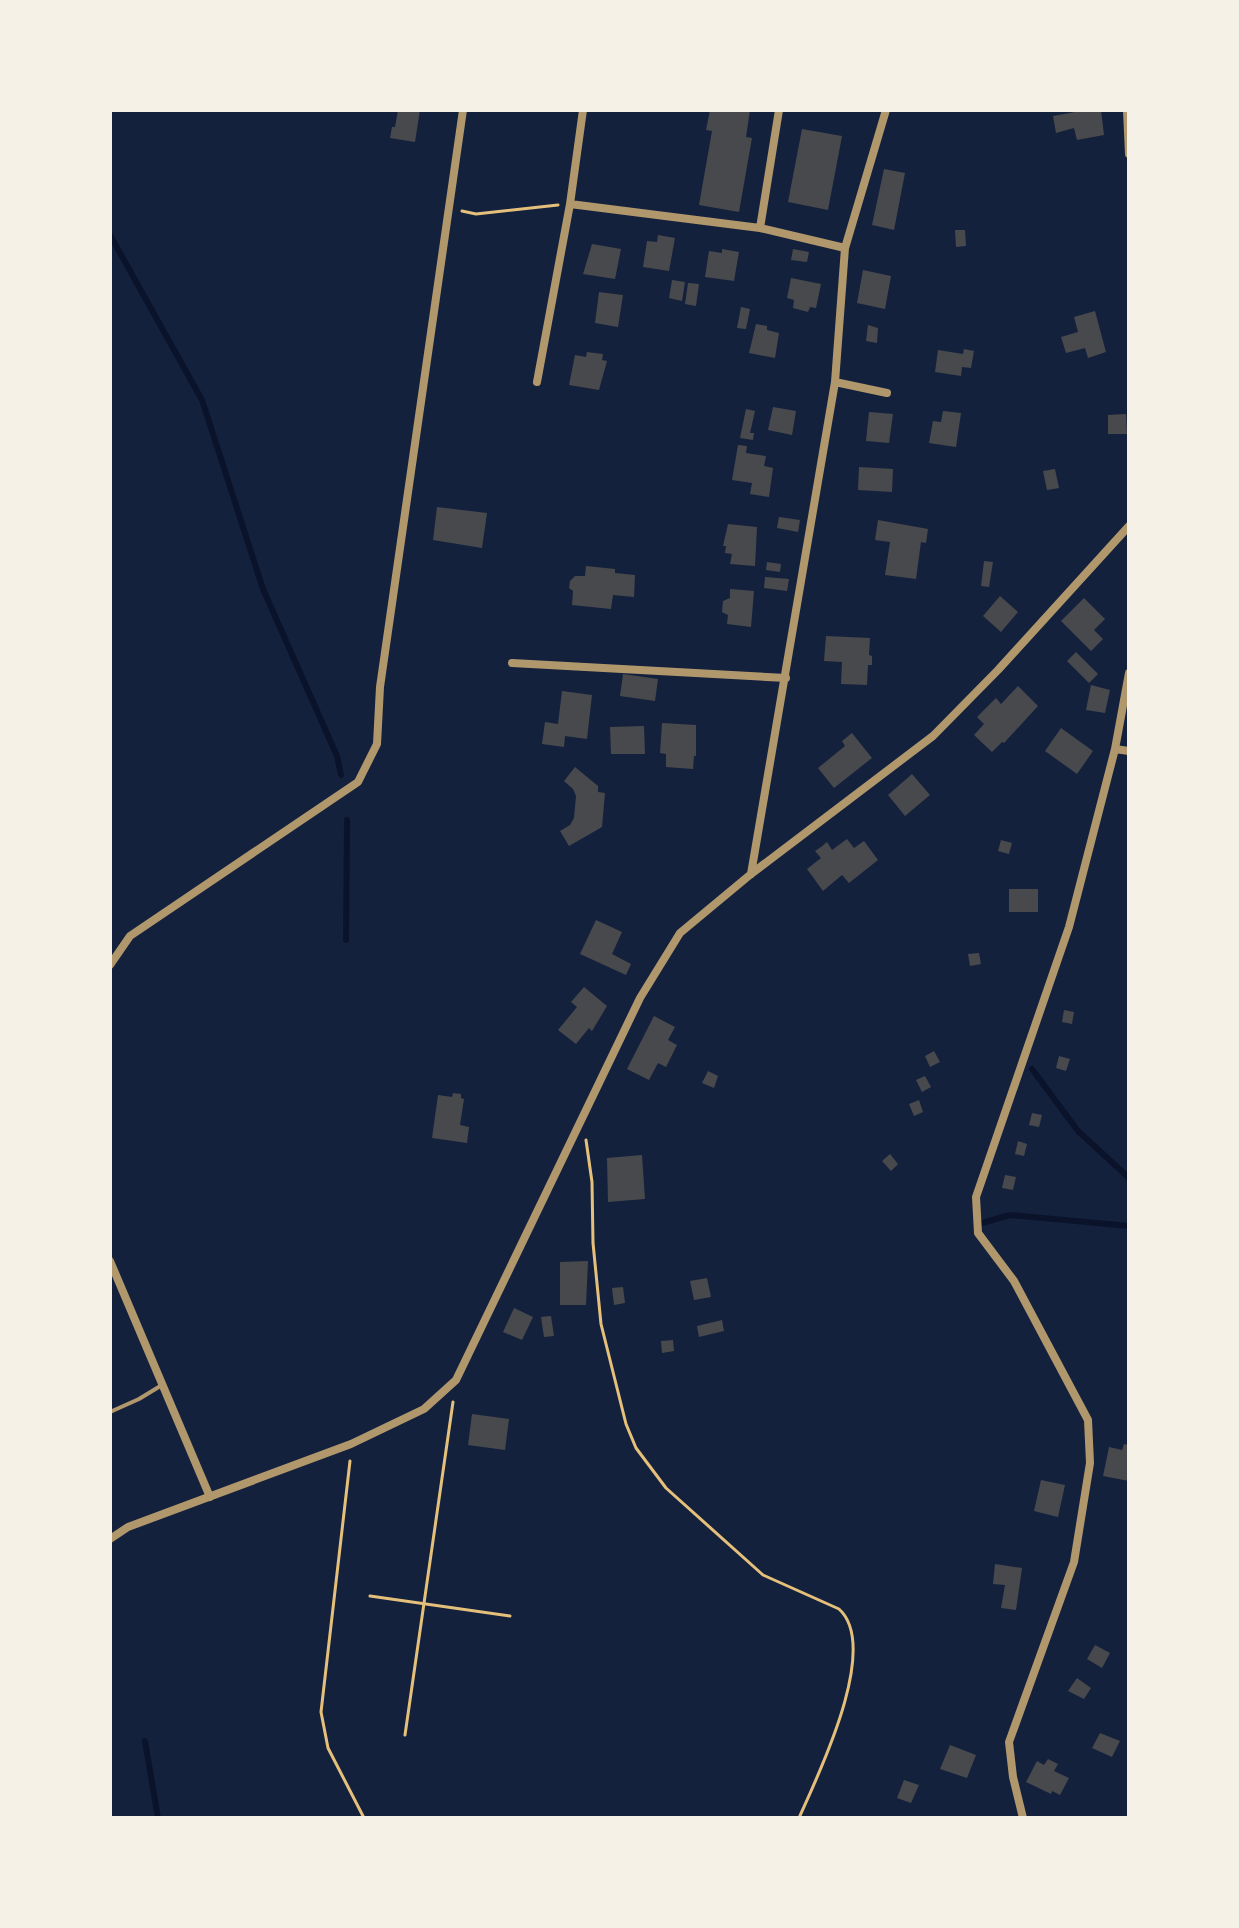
<svg xmlns="http://www.w3.org/2000/svg" width="1239" height="1928" viewBox="0 0 1239 1928" font-family="Cabin,sans-serif">
  <rect width="100%" height="100%" fill="#14213d"/>
  <g fill="none" stroke-linecap="round" stroke-linejoin="round">
    <path stroke="#0b132b" stroke-width="6" d="M 110,235 L 202,400 L 263,589 L 337,756 L 341,775
      M 346,940 L 347,820
      M 1032,1069 L 1078,1131 L 1129,1178
      M 982,1223 L 1010,1215 L 1129,1226
      M 145,1741 L 158,1818"/>
  </g>
  <path fill="#48494c" d="M 398,110 L 420,110 L 415,142 L 390,138 L 392,127 L 395,127 Z
    M 710,110 L 750,110 L 746,137 L 752,138 L 739,212 L 699,205 L 712,131 L 706,130 Z
    M 1086,110 L 1101,110 L 1104,135 L 1077,140 L 1074,128 L 1056,133 L 1053,116 Z
    M 802,129 L 842,136 L 828,210 L 788,202 Z
    M 884,169 L 905,173 L 894,230 L 872,225 Z
    M 955,230 L 965,230 L 966,246 L 956,247 Z
    M 658,235 L 675,238 L 669,271 L 643,267 L 647,241 L 657,242 Z
    M 592,244 L 621,249 L 615,279 L 583,274 Z
    M 722,249 L 739,252 L 734,281 L 705,277 L 709,251 L 722,253 Z
    M 793,249 L 809,252 L 807,262 L 791,260 Z
    M 863,270 L 891,276 L 885,309 L 857,303 Z
    M 791,278 L 821,284 L 816,308 L 810,307 L 808,312 L 793,308 L 794,300 L 787,298 Z
    M 672,280 L 685,282 L 682,301 L 669,298 Z
    M 688,283 L 699,284 L 696,306 L 685,304 Z
    M 599,292 L 623,295 L 618,327 L 595,323 Z
    M 741,307 L 750,309 L 746,329 L 737,328 Z
    M 1095,311 L 1106,352 L 1088,358 L 1085,348 L 1066,353 L 1061,337 L 1078,332 L 1074,317 Z
    M 756,324 L 767,326 L 767,330 L 779,333 L 775,358 L 749,353 Z
    M 868,325 L 878,328 L 877,343 L 866,341 Z
    M 964,349 L 974,351 L 971,368 L 962,367 L 961,376 L 935,372 L 938,350 L 963,354 Z
    M 587,352 L 603,354 L 602,360 L 607,361 L 599,390 L 569,385 L 575,355 L 586,357 Z
    M 773,407 L 796,411 L 792,435 L 768,430 Z
    M 746,409 L 755,411 L 750,433 L 754,433 L 753,440 L 740,438 Z
    M 943,411 L 961,413 L 956,447 L 929,443 L 933,421 L 941,422 Z
    M 869,412 L 893,414 L 889,443 L 866,441 Z
    M 1126,414 L 1127,434 L 1108,434 L 1108,415 Z
    M 738,445 L 747,446 L 746,453 L 766,456 L 764,466 L 773,468 L 769,497 L 750,494 L 752,483 L 732,480 Z
    M 859,467 L 893,469 L 892,492 L 858,490 Z
    M 1055,469 L 1059,488 L 1047,490 L 1043,471 Z
    M 437,507 L 487,513 L 482,548 L 433,540 Z
    M 779,517 L 800,520 L 798,532 L 777,528 Z
    M 878,520 L 928,529 L 926,543 L 921,542 L 916,579 L 885,575 L 890,542 L 875,540 Z
    M 728,524 L 757,527 L 755,566 L 730,564 L 732,554 L 725,553 L 726,546 L 723,546 Z
    M 984,561 L 993,562 L 989,587 L 981,586 Z
    M 767,562 L 781,564 L 780,572 L 766,570 Z
    M 586,566 L 615,569 L 615,573 L 635,575 L 634,597 L 613,595 L 611,609 L 572,605 L 573,591 L 569,588 L 570,581 L 575,576 L 585,576 Z
    M 765,577 L 789,579 L 787,591 L 764,588 Z
    M 730,589 L 754,591 L 751,627 L 727,624 L 728,615 L 722,612 L 723,601 L 730,598 Z
    M 1000,596 L 1018,612 L 1001,632 L 983,616 Z
    M 1084,598 L 1105,619 L 1094,630 L 1103,639 L 1091,651 L 1061,621 Z
    M 826,636 L 870,638 L 869,655 L 872,656 L 872,665 L 868,665 L 867,685 L 841,684 L 842,662 L 824,661 Z
    M 1076,652 L 1098,674 L 1089,683 L 1067,661 Z
    M 623,674 L 658,679 L 655,701 L 620,696 Z
    M 1091,685 L 1110,690 L 1105,713 L 1086,710 Z
    M 1018,686 L 1038,706 L 1004,743 L 1002,742 L 992,752 L 974,735 L 984,724 L 977,717 L 996,698 L 1001,704 Z
    M 562,691 L 592,695 L 587,739 L 565,736 L 564,747 L 542,744 L 545,722 L 558,724 Z
    M 662,723 L 696,725 L 696,756 L 694,756 L 693,769 L 666,767 L 666,754 L 660,753 Z
    M 644,726 L 645,754 L 611,754 L 610,727 Z
    M 1061,728 L 1093,751 L 1077,774 L 1045,751 Z
    M 852,733 L 872,758 L 834,788 L 818,768 L 845,746 L 842,741 Z
    M 575,767 L 598,786 L 598,792 L 605,793 L 602,827 L 569,846 L 560,831 L 570,825 L 574,818 L 576,796 L 573,789 L 564,781 Z
    M 912,774 L 930,795 L 905,816 L 888,795 Z
    M 847,839 L 854,848 L 864,841 L 878,860 L 849,883 L 842,875 L 823,891 L 807,869 L 821,858 L 815,851 L 821,847 L 827,842 L 832,850 Z
    M 1001,840 L 1012,843 L 1009,854 L 998,851 Z
    M 1009,889 L 1038,889 L 1038,912 L 1009,912 Z
    M 596,920 L 622,932 L 612,954 L 631,964 L 626,975 L 580,954 Z
    M 979,953 L 981,964 L 970,966 L 968,954 Z
    M 584,987 L 607,1006 L 592,1031 L 589,1028 L 576,1044 L 558,1030 L 577,1007 L 571,1002 Z
    M 1064,1010 L 1074,1012 L 1072,1024 L 1062,1022 Z
    M 654,1016 L 675,1027 L 668,1040 L 677,1045 L 666,1067 L 658,1063 L 649,1080 L 627,1069 Z
    M 934,1051 L 940,1062 L 930,1067 L 925,1056 Z
    M 1059,1056 L 1070,1059 L 1066,1071 L 1056,1068 Z
    M 708,1071 L 718,1076 L 714,1088 L 702,1083 Z
    M 925,1076 L 931,1087 L 922,1092 L 916,1080 Z
    M 453,1093 L 461,1094 L 461,1098 L 464,1099 L 460,1125 L 469,1127 L 467,1143 L 432,1138 L 438,1095 L 452,1097 Z
    M 919,1100 L 923,1112 L 914,1116 L 909,1104 Z
    M 1032,1113 L 1042,1115 L 1039,1127 L 1029,1125 Z
    M 1018,1141 L 1027,1144 L 1024,1156 L 1015,1154 Z
    M 890,1154 L 898,1164 L 891,1171 L 882,1161 Z
    M 642,1155 L 645,1199 L 608,1202 L 607,1158 Z
    M 1005,1175 L 1016,1177 L 1013,1190 L 1002,1188 Z
    M 588,1261 L 586,1305 L 560,1305 L 560,1262 Z
    M 707,1278 L 711,1297 L 694,1300 L 690,1281 Z
    M 623,1287 L 625,1303 L 614,1305 L 612,1288 Z
    M 514,1308 L 533,1317 L 522,1340 L 503,1332 Z
    M 551,1316 L 554,1336 L 544,1337 L 541,1317 Z
    M 722,1320 L 724,1331 L 699,1337 L 697,1326 Z
    M 673,1340 L 674,1351 L 662,1353 L 661,1341 Z
    M 472,1414 L 509,1419 L 505,1450 L 468,1445 Z
    M 1124,1444 L 1129,1445 L 1129,1481 L 1103,1476 L 1109,1447 L 1122,1450 Z
    M 1041,1480 L 1065,1485 L 1058,1517 L 1034,1511 Z
    M 995,1564 L 1022,1568 L 1016,1610 L 1001,1608 L 1005,1585 L 993,1584 Z
    M 1095,1645 L 1110,1653 L 1102,1668 L 1087,1659 Z
    M 1077,1678 L 1091,1688 L 1084,1699 L 1068,1691 Z
    M 1100,1733 L 1120,1741 L 1112,1757 L 1092,1748 Z
    M 950,1745 L 976,1755 L 967,1778 L 940,1769 Z
    M 1048,1759 L 1058,1764 L 1054,1771 L 1069,1778 L 1060,1795 L 1052,1791 L 1051,1794 L 1026,1782 L 1037,1761 L 1044,1765 Z
    M 904,1780 L 919,1785 L 911,1803 L 897,1798 Z"/>
  <g fill="none" stroke-linecap="round" stroke-linejoin="round">
    <path stroke="#e5c07b" stroke-width="3" d="M 462,211 L 476,214 L 558,205
      M 586,1140 L 592,1182 L 593,1243 L 601,1324 L 626,1424 L 636,1448 L 666,1488 L 763,1575 L 839,1609 C 881,1647 818,1775 799,1818
      M 350,1461 L 321,1712 L 328,1748 L 364,1818
      M 370,1596 L 510,1616
      M 405,1735 L 453,1402"/>
    <path stroke="#b1986c" stroke-width="4" d="M 110,1412 L 139,1399 L 162,1385"/>
    <path stroke="#b1986c" stroke-width="8" d="M 583,110 L 570,204 L 760,228 L 845,248
      M 1127,110 L 1129,154
      M 760,228 L 779,110
      M 537,382 L 570,204
      M 835,382 L 887,393
      M 512,663 L 786,678
      M 1115,749 L 1129,751
      M 751,874 L 835,382 L 845,248 L 886,110
      M 110,965 L 130,936 L 358,782 L 377,744 L 380,687 L 463,110
      M 110,1261 L 210,1497
      M 110,1539 L 128,1527 L 351,1444 L 424,1409 L 456,1380 L 640,998 L 680,933 L 751,874 L 933,736 L 998,670 L 1129,526
      M 1023,1818 L 1013,1777 L 1009,1742 L 1074,1562 L 1090,1463 L 1088,1420 L 1014,1281 L 978,1233 L 976,1197 L 1069,927 L 1115,749 L 1129,673"/>
  </g>
  <rect width="1239" height="1928" fill="none" stroke="#f6f1e7" stroke-width="224"/>
</svg>
